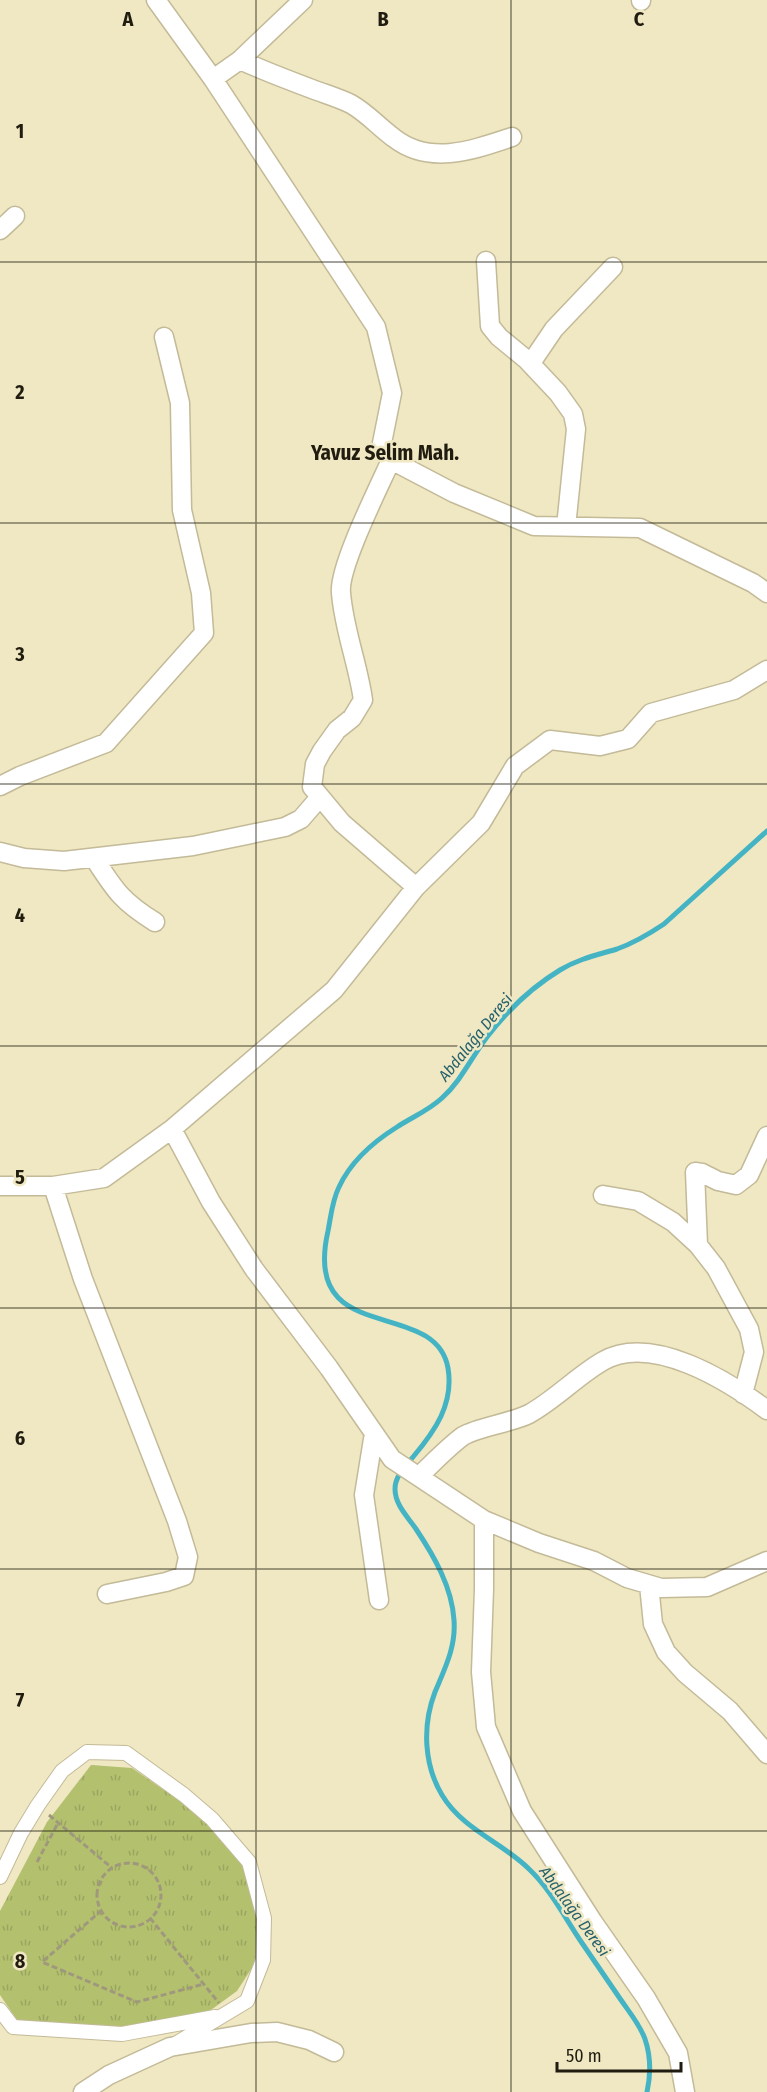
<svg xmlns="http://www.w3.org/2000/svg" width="767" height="2092" viewBox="0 0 767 2092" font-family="'Fira Sans Condensed',sans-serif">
  <defs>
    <pattern id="park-tufts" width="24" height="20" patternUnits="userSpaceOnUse" patternTransform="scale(1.5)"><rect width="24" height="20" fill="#b3c16f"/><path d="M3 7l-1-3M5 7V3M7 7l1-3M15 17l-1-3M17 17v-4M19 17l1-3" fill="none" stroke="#9aa55f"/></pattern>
  </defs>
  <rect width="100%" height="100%" fill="#f0e7c3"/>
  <path fill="url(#park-tufts)" d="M 91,1765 L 132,1768 L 206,1819 L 259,1884 L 265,1948 L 237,1991 L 200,2018 L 123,2028 L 21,2026 L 0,1995 L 0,1911 L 47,1822 Z"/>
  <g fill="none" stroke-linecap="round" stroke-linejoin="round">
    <path stroke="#44b4c4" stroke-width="5" d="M 647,2092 C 651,2074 651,2057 645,2039 C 640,2025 630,2013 621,2000 C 608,1981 595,1962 582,1943 C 565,1918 551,1890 529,1869 C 502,1842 463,1830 442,1795 C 424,1765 422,1726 435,1692 C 445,1668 456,1647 454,1620 C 452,1587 434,1556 416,1529 C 408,1517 395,1505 395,1489 C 395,1476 405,1467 413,1457 C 435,1431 454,1404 448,1368 C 435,1296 301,1349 328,1231 C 331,1216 332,1201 339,1187 C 351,1161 373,1142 397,1127 C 412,1117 428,1111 442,1098 C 461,1081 471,1058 487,1037 C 507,1011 532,987 560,970 C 578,959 597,955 617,949 C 634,943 649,934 664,924 L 767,831"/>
    <defs>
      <path id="pedestrian" d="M 0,1877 L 21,1833 L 38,1805 L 62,1771 L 87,1752 L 126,1753 L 184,1795 L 212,1819 L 249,1862 L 264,1918 L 263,1960 L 247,2001 L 177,2043
        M 0,2010 L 13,2027 L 122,2034 L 215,2017"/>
      <path id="minor" d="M 156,0 L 213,79 L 376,327 L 392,393 L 382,443 L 391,460 L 454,493 L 534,526 L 640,528 L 753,583 L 767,593
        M 641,1 L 641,0
        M 240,60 L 303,0
        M 213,79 L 240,60 C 264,71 288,80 312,89 C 325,94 339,98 351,104 C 367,113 379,127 394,138 C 430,166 473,150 512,137
        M 0,230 L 15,216
        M 486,261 L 490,326 L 499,337 L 527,360 L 558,393 L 573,414 L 576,429 L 566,527
        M 534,368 L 533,360 L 554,329 L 613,267
        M 391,460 C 379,487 338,568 341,593 C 344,630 358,664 363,700 L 352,718 L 337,730 L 322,751 L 315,764 L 312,787 L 342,823 L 416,887
        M 0,786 L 20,776 L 106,743 L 204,633 L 201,593 L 182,510 L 180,403 L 164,337
        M 0,852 L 24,858 L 64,861 L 193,846 L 285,827 L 301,819 L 320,797
        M 94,858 C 115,890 121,901 155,922
        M 172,1129 L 211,1202 L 254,1269 L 329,1368 L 392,1459 L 484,1520 L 539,1543 L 594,1561 L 627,1578 L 661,1588 L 707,1587 L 767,1561
        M 0,1186 L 53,1186 L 104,1178 L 172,1129 L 334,990 L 416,887 L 481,823 L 515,766 L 550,740 L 600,746 L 628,739 L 651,713 L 734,690 L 767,670
        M 53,1186 L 83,1279 L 177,1521 L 188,1557 L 184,1576 L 166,1582 L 107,1594
        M 603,1195 L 638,1201 L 673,1222 L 698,1245 L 716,1268 L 749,1329 L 754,1352 L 743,1394
        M 698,1245 L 695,1172 L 702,1173 L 718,1181 L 736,1185 L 749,1175 L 767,1136
        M 374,1433 L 364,1495 L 379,1600
        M 419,1476 C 433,1463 448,1447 463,1436 C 478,1427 511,1423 529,1414 C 556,1399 577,1376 603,1361 C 652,1333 728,1381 767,1410
        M 484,1520 L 484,1589 L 481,1672 L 486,1727 L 522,1811 L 593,1922 L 646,1998 L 678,2053 L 685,2092
        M 649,1585 L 653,1624 L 666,1652 L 685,1673 L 730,1711 L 767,1754
        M 83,2092 L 109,2075 L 170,2047 L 251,2033 L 277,2032 L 309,2040 L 334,2052"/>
    </defs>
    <use href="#pedestrian" stroke="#c3ba98" stroke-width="16"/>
    <use href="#minor" stroke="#c3ba98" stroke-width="21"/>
    <path stroke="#9f987d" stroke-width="3" stroke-dasharray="6 3" stroke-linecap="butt" d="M 49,1815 L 112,1868
      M 37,1862 L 58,1823
      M97 1895a32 32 0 1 1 64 0a32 32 0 1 1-64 0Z
      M 102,1910 L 42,1962 L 137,2002 L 204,1984
      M 150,1918 L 219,2003"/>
    <use href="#pedestrian" stroke="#fff" stroke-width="14"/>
    <use href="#minor" stroke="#fff" stroke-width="18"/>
  </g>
  <path fill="none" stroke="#201d10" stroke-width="1.5" stroke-opacity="0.55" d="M 256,0 L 256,2092M 511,0 L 511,2092M 0,262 L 767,262M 0,523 L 767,523M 0,784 L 767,784M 0,1046 L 767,1046M 0,1308 L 767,1308M 0,1569 L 767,1569M 0,1831 L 767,1831"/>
  <g text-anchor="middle" stroke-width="5" stroke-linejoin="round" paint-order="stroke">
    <g font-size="16" font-style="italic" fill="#25616a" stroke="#f0e7c3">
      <text transform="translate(475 1037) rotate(-51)" y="6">Abdalağa Deresi</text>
      <text transform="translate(575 1911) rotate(54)" y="6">Abdalağa Deresi</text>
    </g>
    <g font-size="21" font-weight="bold" fill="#201d10" stroke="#f0e7c3">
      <text x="385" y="460">Yavuz Selim Mah.</text>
    </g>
  </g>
  <g font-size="20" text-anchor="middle" font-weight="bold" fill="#201d10" stroke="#f0e7c3" stroke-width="5" stroke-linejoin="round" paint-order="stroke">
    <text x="128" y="26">A</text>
    <text x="383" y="26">B</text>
    <text x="639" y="26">C</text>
    <text x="20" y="138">1</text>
    <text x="20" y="399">2</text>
    <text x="20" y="661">3</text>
    <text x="20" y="922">4</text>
    <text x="20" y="1184">5</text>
    <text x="20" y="1445">6</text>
    <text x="20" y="1707">7</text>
    <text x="20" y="1968">8</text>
  </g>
  <path d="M557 2062v9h124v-9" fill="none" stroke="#201d10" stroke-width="3"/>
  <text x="566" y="2062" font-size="18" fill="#201d10" stroke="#f0e7c3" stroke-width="4.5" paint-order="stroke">50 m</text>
</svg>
